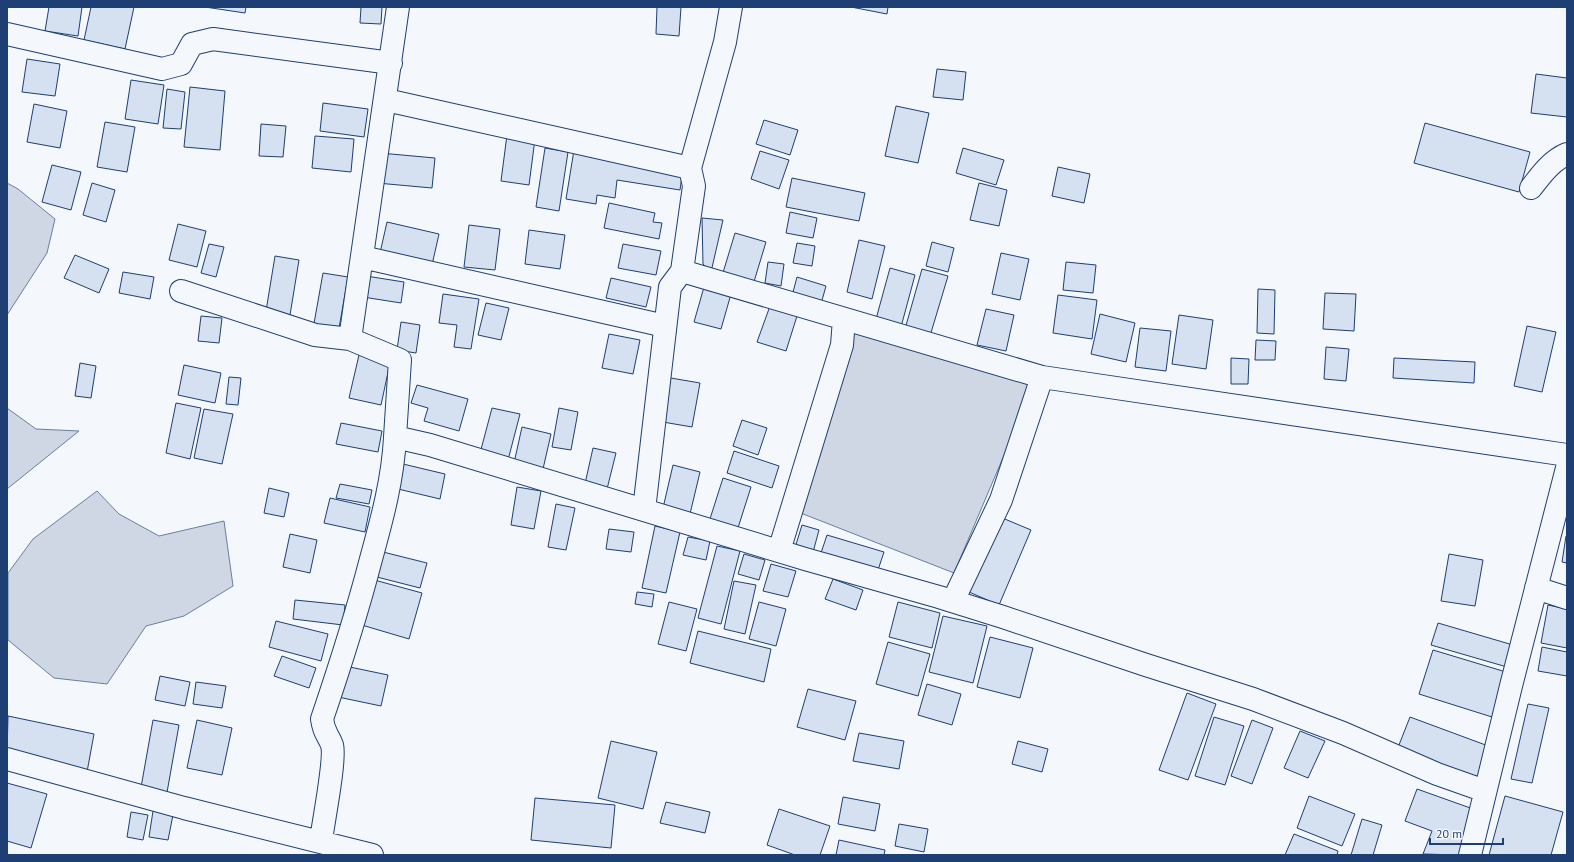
<svg xmlns="http://www.w3.org/2000/svg" width="1574" height="862" viewBox="0 0 1574 862" font-family="'PT Sans',sans-serif">
  <rect width="100%" height="100%" fill="#f4f7fb"/>
  <path fill="#cfd7e4" stroke="#687fa3" d="M 7,183 L 18,189 L 55,219 L 47,253 L 7,315 Z
    M 849,320 L 1029,375 L 1030,394 L 954,573 L 793,510 Z
    M 7,408 L 36,429 L 79,431 L 7,489 Z
    M 97,491 L 119,514 L 159,536 L 224,521 L 233,586 L 184,616 L 146,626 L 107,684 L 54,678 L 8,640 L 8,573 L 33,539 Z"/>
  <path fill="#d5e0f0" stroke="#1d3f73" d="M 49,7 L 82,7 L 78,36 L 45,31 Z
    M 91,7 L 134,7 L 125,49 L 84,40 Z
    M 205,7 L 246,7 L 245,13 Z
    M 361,7 L 382,7 L 381,24 L 360,23 Z
    M 657,7 L 681,7 L 679,36 L 656,34 Z
    M 851,7 L 888,7 L 887,14 Z
    M 27,59 L 60,64 L 55,96 L 22,92 Z
    M 937,69 L 966,72 L 963,100 L 933,97 Z
    M 1536,74 L 1567,78 L 1567,117 L 1531,113 Z
    M 131,80 L 164,85 L 158,124 L 125,119 Z
    M 190,87 L 225,91 L 220,150 L 184,147 Z
    M 167,89 L 185,92 L 181,129 L 163,128 Z
    M 323,103 L 368,109 L 364,137 L 320,131 Z
    M 34,104 L 67,111 L 60,148 L 27,142 Z
    M 896,106 L 929,113 L 918,163 L 885,156 Z
    M 764,120 L 798,130 L 790,155 L 756,144 Z
    M 105,122 L 135,127 L 127,172 L 97,167 Z
    M 1425,123 L 1530,152 L 1519,192 L 1414,163 Z
    M 261,124 L 286,126 L 283,157 L 259,156 Z
    M 507,135 L 535,139 L 529,185 L 501,181 Z
    M 315,136 L 354,139 L 351,172 L 312,168 Z
    M 545,148 L 568,152 L 559,211 L 536,207 Z
    M 963,148 L 1004,160 L 996,185 L 956,173 Z
    M 574,150 L 683,168 L 680,190 L 617,180 L 615,198 L 597,195 L 596,204 L 566,199 Z
    M 760,151 L 789,160 L 779,189 L 751,179 Z
    M 380,153 L 435,158 L 432,188 L 377,183 Z
    M 52,165 L 81,172 L 71,210 L 42,202 Z
    M 1058,167 L 1090,174 L 1084,203 L 1052,196 Z
    M 792,178 L 865,193 L 859,221 L 786,207 Z
    M 92,183 L 115,190 L 106,222 L 83,215 Z
    M 979,183 L 1007,190 L 999,226 L 970,220 Z
    M 609,203 L 655,213 L 653,222 L 662,223 L 659,239 L 604,228 Z
    M 790,212 L 817,218 L 813,238 L 786,233 Z
    M 702,218 L 723,220 L 711,272 L 703,264 Z
    M 387,222 L 439,234 L 432,265 L 380,253 Z
    M 178,224 L 206,231 L 197,267 L 169,260 Z
    M 469,225 L 500,229 L 495,270 L 464,267 Z
    M 529,230 L 565,235 L 560,269 L 525,264 Z
    M 735,233 L 766,242 L 753,285 L 722,276 Z
    M 859,240 L 885,246 L 872,299 L 847,292 Z
    M 932,242 L 954,248 L 948,272 L 926,266 Z
    M 797,243 L 815,246 L 812,266 L 793,263 Z
    M 209,244 L 224,247 L 216,277 L 201,273 Z
    M 623,244 L 661,251 L 656,275 L 618,268 Z
    M 1001,253 L 1029,259 L 1020,300 L 992,294 Z
    M 75,255 L 109,269 L 99,293 L 64,278 Z
    M 275,256 L 299,260 L 290,315 L 266,311 Z
    M 768,262 L 784,264 L 781,286 L 765,283 Z
    M 1066,262 L 1096,265 L 1093,293 L 1063,290 Z
    M 890,268 L 915,275 L 901,327 L 876,319 Z
    M 922,269 L 948,276 L 930,336 L 905,329 Z
    M 123,272 L 154,277 L 150,299 L 119,293 Z
    M 323,273 L 348,277 L 338,334 L 313,329 Z
    M 366,276 L 404,282 L 401,303 L 363,297 Z
    M 797,277 L 826,286 L 821,304 L 792,296 Z
    M 611,278 L 651,287 L 646,307 L 606,298 Z
    M 704,287 L 731,294 L 721,329 L 694,322 Z
    M 1258,289 L 1275,290 L 1274,334 L 1257,333 Z
    M 1325,293 L 1356,294 L 1354,331 L 1323,329 Z
    M 443,294 L 479,299 L 471,349 L 454,347 L 457,325 L 439,323 Z
    M 1058,295 L 1097,300 L 1092,339 L 1053,333 Z
    M 486,303 L 509,308 L 501,340 L 478,335 Z
    M 770,306 L 797,316 L 786,351 L 757,342 Z
    M 986,309 L 1014,315 L 1006,351 L 977,345 Z
    M 1100,314 L 1135,323 L 1126,362 L 1091,354 Z
    M 1179,315 L 1213,320 L 1206,369 L 1172,364 Z
    M 201,316 L 222,318 L 219,343 L 198,341 Z
    M 401,322 L 420,325 L 416,353 L 397,350 Z
    M 1527,326 L 1556,332 L 1542,392 L 1514,386 Z
    M 1140,328 L 1171,331 L 1166,371 L 1135,367 Z
    M 609,334 L 640,340 L 633,374 L 602,368 Z
    M 1256,340 L 1276,341 L 1275,360 L 1255,360 Z
    M 1326,347 L 1349,349 L 1346,381 L 1324,379 Z
    M 359,355 L 390,363 L 381,405 L 349,398 Z
    M 1231,358 L 1249,359 L 1248,384 L 1231,384 Z
    M 1394,358 L 1475,362 L 1474,383 L 1393,378 Z
    M 80,363 L 96,366 L 91,398 L 75,396 Z
    M 184,365 L 221,373 L 215,403 L 178,395 Z
    M 229,377 L 241,378 L 238,405 L 226,404 Z
    M 665,377 L 700,383 L 692,427 L 657,421 Z
    M 417,385 L 468,399 L 459,431 L 424,421 L 428,408 L 411,403 Z
    M 176,403 L 201,408 L 190,459 L 166,453 Z
    M 492,408 L 520,414 L 507,464 L 479,457 Z
    M 559,408 L 578,412 L 571,450 L 552,447 Z
    M 204,409 L 233,414 L 222,464 L 194,458 Z
    M 742,420 L 767,428 L 758,455 L 733,446 Z
    M 341,423 L 382,431 L 378,452 L 336,444 Z
    M 522,427 L 551,434 L 543,469 L 514,463 Z
    M 593,448 L 616,453 L 606,493 L 584,488 Z
    M 734,451 L 779,466 L 772,488 L 727,473 Z
    M 403,464 L 445,474 L 440,499 L 398,489 Z
    M 673,465 L 700,472 L 690,514 L 663,508 Z
    M 723,478 L 751,487 L 737,531 L 709,522 Z
    M 340,484 L 372,490 L 369,504 L 336,498 Z
    M 517,487 L 541,491 L 534,529 L 511,525 Z
    M 269,488 L 289,493 L 284,517 L 264,513 Z
    M 330,498 L 370,507 L 365,532 L 324,523 Z
    M 556,504 L 575,508 L 566,550 L 548,547 Z
    M 1000,517 L 1031,530 L 999,605 L 969,592 Z
    M 802,525 L 819,530 L 812,556 L 794,551 Z
    M 655,526 L 680,532 L 666,593 L 642,588 Z
    M 609,529 L 634,532 L 631,552 L 606,549 Z
    M 290,534 L 317,540 L 310,573 L 283,567 Z
    M 827,535 L 884,552 L 876,576 L 819,559 Z
    M 1566,536 L 1567,536 L 1567,563 L 1562,562 Z
    M 688,537 L 710,541 L 706,560 L 683,555 Z
    M 717,546 L 740,551 L 721,624 L 698,618 Z
    M 375,550 L 427,563 L 420,588 L 369,575 Z
    M 744,554 L 765,560 L 759,580 L 738,574 Z
    M 1449,554 L 1483,560 L 1475,606 L 1441,601 Z
    M 771,564 L 796,571 L 788,597 L 763,591 Z
    M 367,578 L 422,593 L 409,639 L 355,623 Z
    M 833,579 L 863,590 L 856,610 L 825,599 Z
    M 734,581 L 756,585 L 745,634 L 724,629 Z
    M 637,592 L 654,594 L 652,607 L 635,604 Z
    M 295,600 L 345,605 L 343,625 L 293,619 Z
    M 669,602 L 697,609 L 686,651 L 658,644 Z
    M 759,602 L 786,609 L 776,646 L 749,639 Z
    M 898,602 L 940,613 L 932,648 L 889,637 Z
    M 1548,605 L 1567,609 L 1567,648 L 1541,643 Z
    M 943,616 L 987,626 L 973,683 L 929,672 Z
    M 276,621 L 328,634 L 321,661 L 269,647 Z
    M 1438,623 L 1513,645 L 1507,667 L 1431,645 Z
    M 698,631 L 771,649 L 764,682 L 690,663 Z
    M 990,637 L 1033,648 L 1020,698 L 977,687 Z
    M 888,642 L 930,654 L 918,696 L 876,684 Z
    M 1542,647 L 1567,652 L 1567,676 L 1538,671 Z
    M 1433,650 L 1506,672 L 1492,717 L 1419,694 Z
    M 282,656 L 316,668 L 309,688 L 274,676 Z
    M 345,666 L 388,675 L 381,706 L 338,697 Z
    M 160,676 L 190,682 L 185,706 L 155,700 Z
    M 196,682 L 226,686 L 222,708 L 193,704 Z
    M 927,684 L 961,694 L 952,725 L 918,715 Z
    M 808,689 L 856,701 L 845,740 L 797,727 Z
    M 1187,693 L 1216,704 L 1188,780 L 1159,770 Z
    M 1528,704 L 1549,708 L 1532,783 L 1511,779 Z
    M 8,716 L 94,734 L 87,772 L 7,755 Z
    M 1214,717 L 1244,726 L 1225,785 L 1195,776 Z
    M 1410,717 L 1491,747 L 1479,780 L 1397,750 Z
    M 153,720 L 179,725 L 166,798 L 140,793 Z
    M 197,720 L 232,728 L 222,775 L 187,768 Z
    M 1252,720 L 1273,728 L 1252,784 L 1231,776 Z
    M 1300,731 L 1325,741 L 1308,778 L 1284,768 Z
    M 859,733 L 904,741 L 899,769 L 853,761 Z
    M 611,741 L 657,752 L 643,809 L 598,798 Z
    M 1018,741 L 1048,749 L 1042,772 L 1012,764 Z
    M 7,783 L 47,794 L 31,848 L 7,841 Z
    M 1417,789 L 1476,810 L 1459,855 L 1423,854 L 1432,831 L 1405,821 Z
    M 1309,796 L 1355,814 L 1342,846 L 1297,828 Z
    M 1505,796 L 1563,812 L 1551,855 L 1489,855 Z
    M 843,797 L 880,804 L 875,831 L 838,824 Z
    M 535,798 L 615,805 L 611,848 L 531,840 Z
    M 666,802 L 710,812 L 705,833 L 660,823 Z
    M 779,809 L 830,826 L 820,855 L 795,855 L 767,845 Z
    M 153,811 L 173,815 L 168,840 L 149,837 Z
    M 131,812 L 148,815 L 143,840 L 127,837 Z
    M 1362,819 L 1382,825 L 1373,855 L 1351,855 Z
    M 899,824 L 928,829 L 924,852 L 895,846 Z
    M 1294,834 L 1338,851 L 1337,855 L 1285,855 Z
    M 839,840 L 885,850 L 884,855 L 836,855 Z"/>
  <g fill="none" stroke-linecap="round" stroke-linejoin="round">
    <defs>
      <path id="minor" d="M 7,34 L 162,69 L 181,64 L 192,44 L 213,39 L 391,63
        M 386,100 L 690,168
        M 1531,188 C 1541,175 1552,160 1567,154
        M 362,257 L 665,326
        M 682,271 L 1042,377 L 1567,455
        M 181,291 L 315,335 L 350,339 L 400,360 L 395,437
        M 350,339 L 398,7
        M 644,510 L 670,287 L 682,271 L 694,186 L 690,168 L 725,42 L 731,7
        M 779,551 L 842,345 L 844,319
        M 1536,588 L 1567,598
        M 953,601 L 1001,500 L 1042,377
        M 7,759 L 184,808 L 372,855
        M 321,841 C 323,823 336,759 332,745 C 328,734 324,734 322,719 C 340,666 357,613 371,559 C 382,519 393,479 395,437 L 430,445 L 805,559 L 939,597 L 1003,617 L 1146,665 L 1253,699 L 1343,733 L 1437,774 L 1485,791
        M 1470,855 L 1511,686 L 1567,468"/>
    </defs>
    <use href="#minor" stroke="#1d3f73" stroke-width="24"/>
    <use href="#minor" stroke="#f4f7fb" stroke-width="22"/>
  </g>
  <rect width="1574" height="862" fill="none" stroke="#1d3f73" stroke-width="16"/>
  <path d="M1430 838v6h73v-6" fill="none" stroke="#1d3f73" stroke-width="2"/>
  <text x="1436" y="838" font-size="12" fill="#1d3f73" stroke="#f4f7fb" stroke-width="3" paint-order="stroke">20 m</text>
</svg>
